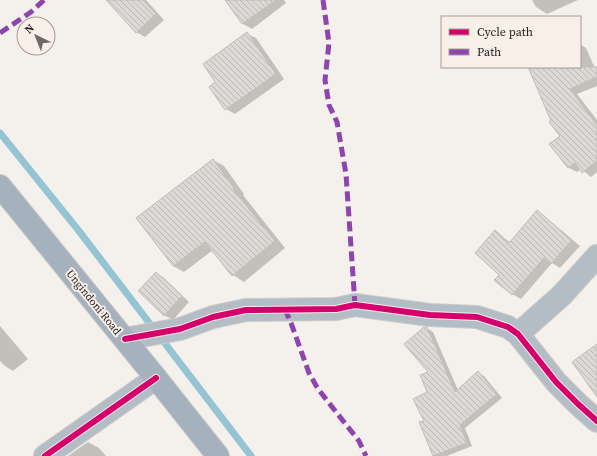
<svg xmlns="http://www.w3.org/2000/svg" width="597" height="456" viewBox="0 0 597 456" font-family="'Source Serif 4',serif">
  <defs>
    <pattern id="building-back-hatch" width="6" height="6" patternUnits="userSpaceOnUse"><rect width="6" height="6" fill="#dcd8d5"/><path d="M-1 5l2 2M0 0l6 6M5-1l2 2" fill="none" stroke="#bdb9b6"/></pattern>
  </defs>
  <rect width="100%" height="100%" fill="#f4f0ec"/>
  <path fill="#0003" d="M 107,0 L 146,0 L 164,20 L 145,37 L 136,32 Z
    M 234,0 L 284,0 L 286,3 L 252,29 L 243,24 L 230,6 Z
    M 532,0 L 578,0 L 547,14 L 536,7 Z
    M 247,34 L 256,38 L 284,79 L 235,114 L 226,109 L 217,82 Z
    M 580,44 L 586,48 L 597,73 L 597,86 L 577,94 L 597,120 L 597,172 L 591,177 L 581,169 L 577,172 L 569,168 L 561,136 L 552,121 L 540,67 L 580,67 Z
    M 213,160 L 224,166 L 244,194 L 243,195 L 285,248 L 244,282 L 233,275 L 213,250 L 184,272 L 173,266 Z
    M 537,212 L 545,217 L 580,246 L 560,268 L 552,263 L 521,299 L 512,294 L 500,275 L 495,231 L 511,243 Z
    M 156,273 L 164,278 L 189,302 L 173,320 L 164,315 Z
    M 0,326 L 28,359 L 13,371 L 5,366 L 0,361 Z
    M 427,328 L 433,332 L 458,390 L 478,373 L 484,376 L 502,398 L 465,428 L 472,446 L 447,456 L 433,456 L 421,423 L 425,421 L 429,393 L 430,372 Z
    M 88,442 L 99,448 L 106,456 L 68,456 Z"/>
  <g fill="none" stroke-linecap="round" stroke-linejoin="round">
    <path stroke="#96c4d4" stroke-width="7" d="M 0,133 L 79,231 L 251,456"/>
  </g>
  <path fill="url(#building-back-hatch)" stroke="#c0bdba" d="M 106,0 L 143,0 L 156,14 L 136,33 Z
    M 225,0 L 276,0 L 242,24 Z
    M 247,32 L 276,74 L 225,110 L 209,87 L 215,82 L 203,64 Z
    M 528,67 L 597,67 L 597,77 L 570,89 L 597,125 L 597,161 L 582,173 L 575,163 L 568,168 L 549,144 L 560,136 L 549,122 L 551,121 Z
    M 213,159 L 234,188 L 233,189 L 275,241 L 232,276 L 205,242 L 173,266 L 136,218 Z
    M 537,210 L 572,240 L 551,264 L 544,258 L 512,295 L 494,280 L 499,275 L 475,253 L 495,230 L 509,243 Z
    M 156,272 L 182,296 L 164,316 L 138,291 Z
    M 424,327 L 427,327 L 455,392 L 478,371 L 497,394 L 460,425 L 467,443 L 433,456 L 419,422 L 424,421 L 413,399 L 427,392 L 420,375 L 428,372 L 404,344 Z
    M 597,344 L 597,397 L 572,362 Z"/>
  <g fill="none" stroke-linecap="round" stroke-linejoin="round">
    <defs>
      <path id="street" d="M 518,334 L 562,295 L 597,256
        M 125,339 L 180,329 L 213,317 L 246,310 L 336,309 L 355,305 L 430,315 L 477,317 L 508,327 L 518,334 L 556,382 L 578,404 L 597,421
        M 45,456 L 156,378"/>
      <path id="secondary" d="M 0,186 L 156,378 L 218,456"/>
    </defs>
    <use href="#street" stroke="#cecbc8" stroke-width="24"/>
    <use href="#secondary" stroke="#cecbc8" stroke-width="24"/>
    <use href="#street" stroke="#b3bdc6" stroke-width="22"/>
    <use href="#secondary" stroke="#a5b2bd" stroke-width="22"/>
    <path stroke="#8e44ad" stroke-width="5" stroke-dasharray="10 5" stroke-linecap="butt" d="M 323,0 L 329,43 L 325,80 L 329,105 L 337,122 L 346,174 L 355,305
      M 0,33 L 31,12 L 44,0
      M 285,309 L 291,323 L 309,373 L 318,389 L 359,441 L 366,456"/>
    <defs>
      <path id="cycleway" d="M 125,339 L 180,329 L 213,317 L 246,310 L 336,309 L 355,305 L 430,315 L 477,317 L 508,327 L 518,334 L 556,382 L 578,404 L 597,421
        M 45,456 L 156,378"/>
    </defs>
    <use href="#cycleway" stroke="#f8efe8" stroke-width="8"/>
    <use href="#cycleway" stroke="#d6006c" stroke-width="6"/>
  </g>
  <g text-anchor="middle" stroke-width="4" stroke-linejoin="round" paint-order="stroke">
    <g font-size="11" fill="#24211e" stroke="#f8efe8">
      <text transform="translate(94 302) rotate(51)" y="4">Ungindoni Road</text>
    </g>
  </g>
  <rect x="441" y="16" width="140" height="52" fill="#f8efe8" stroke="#a39d97"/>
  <rect x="449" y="29" width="20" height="6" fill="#d6006c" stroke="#a39d97"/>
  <text x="477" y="36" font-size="12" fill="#24211e">Cycle path</text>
  <rect x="449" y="49" width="20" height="6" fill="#8e44ad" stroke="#a39d97"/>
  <text x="477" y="56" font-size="12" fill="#24211e">Path</text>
  <g transform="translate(36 36) rotate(317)"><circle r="19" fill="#f8efe8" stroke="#a39d97"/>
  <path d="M0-3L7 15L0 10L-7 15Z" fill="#6d6966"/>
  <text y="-6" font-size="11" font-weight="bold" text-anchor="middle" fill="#24211e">N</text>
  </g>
</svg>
